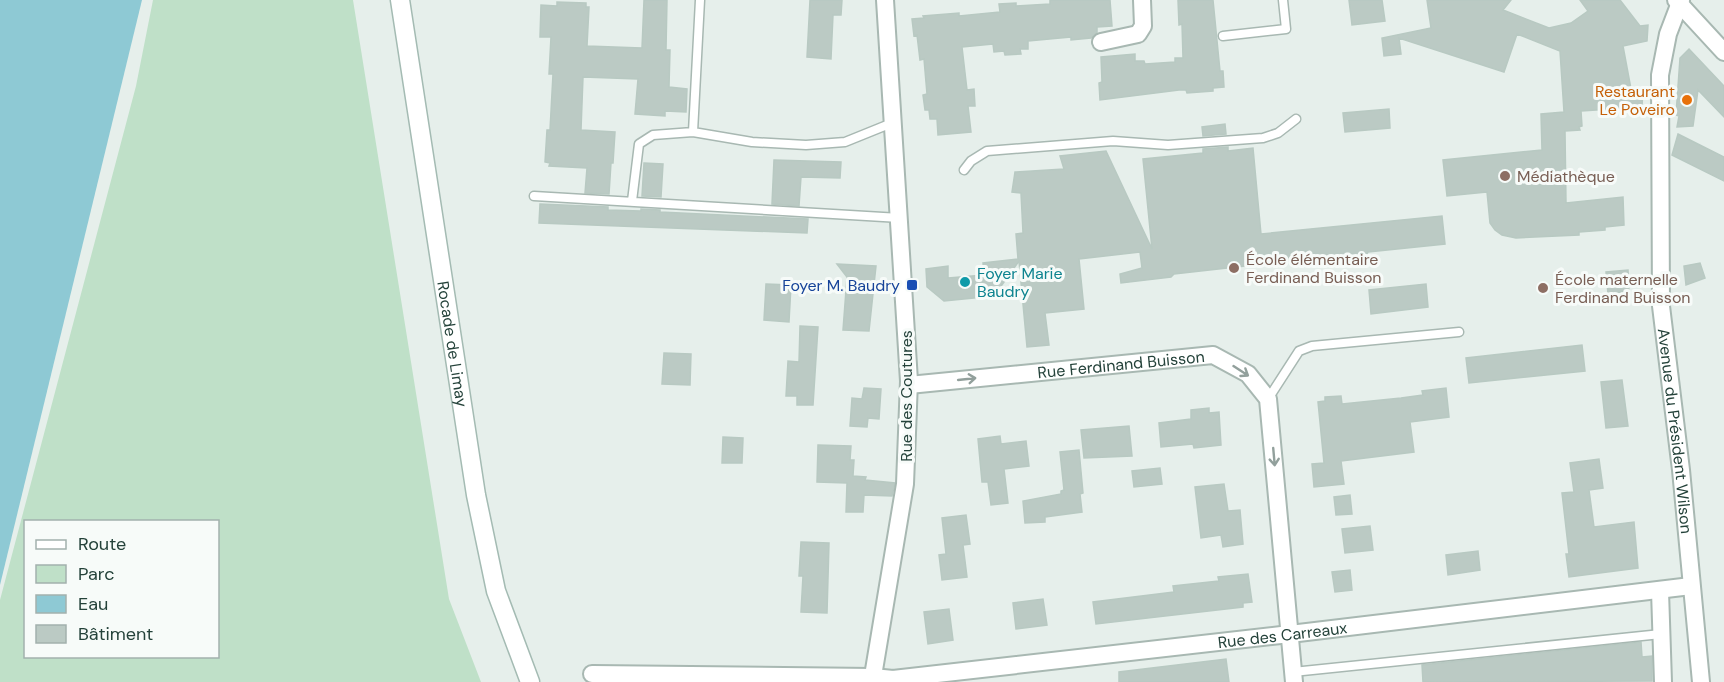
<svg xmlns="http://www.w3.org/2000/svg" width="1724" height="682" viewBox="0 0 1724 682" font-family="'DM Sans',sans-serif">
  <rect width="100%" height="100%" fill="#e6efeb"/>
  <path fill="#bfe0c8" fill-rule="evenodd" d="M 153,0 L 353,0 L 449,599 L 481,682 L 0,682 L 0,600 L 136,86 ZM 26,522 L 218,522 L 218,656 L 26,656 Z"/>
  <path fill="#8ec9d4" d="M 0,0 L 142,0 L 0,585 Z"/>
  <path fill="#bbcac4" stroke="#b8c9c2" stroke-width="1.5" d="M 644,0 L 667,0 L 666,50 L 670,50 L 669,87 L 687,89 L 686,112 L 665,111 L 665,116 L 635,114 L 638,79 L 583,77 L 581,130 L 615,132 L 613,163 L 611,163 L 609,194 L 585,193 L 587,168 L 549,166 L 550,163 L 545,162 L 547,130 L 550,130 L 553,74 L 549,74 L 551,37 L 540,37 L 541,5 L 557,6 L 557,2 L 586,3 L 586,7 L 589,7 L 587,46 L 642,48 Z
    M 810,0 L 842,0 L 841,15 L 833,15 L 831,59 L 807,57 Z
    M 1050,0 L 1110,0 L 1112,26 L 1097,27 L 1097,33 L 1091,38 L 1071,40 L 1071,37 L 1028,41 L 1028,49 L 1020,49 L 1021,54 L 1005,55 L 1004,51 L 994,52 L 993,44 L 962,47 L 967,90 L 974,89 L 975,106 L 968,106 L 971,132 L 938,135 L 937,119 L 930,119 L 929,110 L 925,110 L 923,95 L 927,94 L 924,59 L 920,60 L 917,35 L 914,36 L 912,19 L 924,18 L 923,16 L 959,13 L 959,16 L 1000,12 L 999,4 L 1016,3 L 1016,6 L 1050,4 Z
    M 1178,0 L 1213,0 L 1220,71 L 1223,71 L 1224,87 L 1213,88 L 1213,91 L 1187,93 L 1186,90 L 1179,90 L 1100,100 L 1099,83 L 1102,82 L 1101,57 L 1135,54 L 1135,61 L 1144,61 L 1145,64 L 1175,62 L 1175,58 L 1183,58 L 1182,24 L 1179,25 Z
    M 1349,0 L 1382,0 L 1385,21 L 1352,25 Z
    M 1427,0 L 1511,0 L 1503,10 L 1549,28 L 1571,23 L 1588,11 L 1580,0 L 1620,0 L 1640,26 L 1648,25 L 1647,41 L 1623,46 L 1631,89 L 1643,88 L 1642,107 L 1581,111 L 1582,126 L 1579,127 L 1580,130 L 1565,131 L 1566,203 L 1623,197 L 1624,225 L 1605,227 L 1605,230 L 1579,232 L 1579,235 L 1516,238 L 1502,235 L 1495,230 L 1490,223 L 1487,192 L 1447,196 L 1443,160 L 1542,150 L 1541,114 L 1564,112 L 1560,51 L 1517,34 L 1504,72 L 1399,38 L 1401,54 L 1384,56 L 1382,38 L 1431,28 Z
    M 1689,49 L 1724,86 L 1724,117 L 1698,90 L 1693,126 L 1677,127 L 1679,116 L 1676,115 L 1680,58 Z
    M 1389,109 L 1390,128 L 1345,132 L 1343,113 Z
    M 1225,124 L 1226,134 L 1203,136 L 1202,127 Z
    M 1678,134 L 1724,157 L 1724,181 L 1672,155 Z
    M 1228,147 L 1228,151 L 1253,148 L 1261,234 L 1442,216 L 1445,244 L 1368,252 L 1365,257 L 1338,260 L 1334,256 L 1174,274 L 1171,277 L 1121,283 L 1120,274 L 1142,268 L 1140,252 L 1079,259 L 1084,309 L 1045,313 L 1049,345 L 1027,347 L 1019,261 L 994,296 L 944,301 L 927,287 L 926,269 L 948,266 L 948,278 L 984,275 L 983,263 L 1018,259 L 1016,234 L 1023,233 L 1021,193 L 1012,192 L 1015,172 L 1064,169 L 1060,156 L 1106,151 L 1152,249 L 1143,159 L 1203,153 L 1203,149 Z
    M 774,160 L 841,162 L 840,178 L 801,177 L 799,206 L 772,204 Z
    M 644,163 L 663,164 L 661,197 L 642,196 Z
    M 540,204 L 608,207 L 608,210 L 641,211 L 641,209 L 660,210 L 660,212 L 808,219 L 807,233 L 539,223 Z
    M 1700,263 L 1705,278 L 1686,285 L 1684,266 Z
    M 837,264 L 876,266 L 869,331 L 843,330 L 847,277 Z
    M 1628,270 L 1629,291 L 1608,294 L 1606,272 Z
    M 766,284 L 791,285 L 789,322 L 764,320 Z
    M 1426,284 L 1428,307 L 1371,314 L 1369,290 Z
    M 800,326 L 818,327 L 813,405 L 797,405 L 797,396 L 786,396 L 788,361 L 799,362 Z
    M 1582,345 L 1585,371 L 1469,383 L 1466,358 Z
    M 664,353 L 691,354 L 690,385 L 662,384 Z
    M 1622,380 L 1628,426 L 1606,428 L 1601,382 Z
    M 864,388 L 881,389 L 879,419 L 868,418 L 867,427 L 850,426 L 852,398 L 862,399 Z
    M 1446,388 L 1449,417 L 1410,422 L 1414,452 L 1341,461 L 1344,484 L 1314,487 L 1312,464 L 1324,463 L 1318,402 L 1325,401 L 1325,397 L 1341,396 L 1342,404 L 1401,398 L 1423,395 L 1422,391 Z
    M 1209,408 L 1209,413 L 1219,412 L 1221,445 L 1194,448 L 1193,444 L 1161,447 L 1159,423 L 1191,419 L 1191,410 Z
    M 1129,426 L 1132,456 L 1084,458 L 1081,430 Z
    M 1000,436 L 1001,444 L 1026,441 L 1029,466 L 1004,469 L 1008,503 L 991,505 L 988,482 L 982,482 L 978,439 Z
    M 723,437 L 743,438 L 742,463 L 722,463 Z
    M 818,445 L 851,446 L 850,460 L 854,460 L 853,476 L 866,477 L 865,480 L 895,483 L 892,496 L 864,495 L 863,512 L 846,512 L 847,483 L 817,482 Z
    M 1079,450 L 1083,493 L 1080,494 L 1082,512 L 1045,517 L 1045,522 L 1025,523 L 1023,501 L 1061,494 L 1061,491 L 1064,490 L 1060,452 Z
    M 1599,459 L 1603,488 L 1589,490 L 1594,527 L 1634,522 L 1638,568 L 1569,577 L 1566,554 L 1569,554 L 1562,493 L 1574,492 L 1570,463 Z
    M 1160,468 L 1162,484 L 1134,487 L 1132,471 Z
    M 1224,484 L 1228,511 L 1240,510 L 1243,544 L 1223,547 L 1221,535 L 1201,538 L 1195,487 Z
    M 1350,495 L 1352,514 L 1336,515 L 1334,497 Z
    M 966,515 L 970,544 L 963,545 L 967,577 L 942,580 L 939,555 L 946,554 L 942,518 Z
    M 1370,526 L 1373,550 L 1345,553 L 1342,529 Z
    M 801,542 L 829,543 L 827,613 L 801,612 L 803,576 L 799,576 Z
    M 1478,551 L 1480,570 L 1448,575 L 1446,555 Z
    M 1350,570 L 1352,590 L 1335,592 L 1332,572 Z
    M 1248,574 L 1252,602 L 1243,603 L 1243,607 L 1096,624 L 1093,602 L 1174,592 L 1173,586 L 1219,581 L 1218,577 Z
    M 1043,599 L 1047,625 L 1016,629 L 1013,603 Z
    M 949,609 L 953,640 L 928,644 L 924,612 Z
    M 1641,642 L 1642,657 L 1652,656 L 1652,681 L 1423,682 L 1422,665 Z
    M 1226,659 L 1229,682 L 1119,682 L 1119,672 Z"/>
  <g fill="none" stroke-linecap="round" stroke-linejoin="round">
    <defs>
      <path id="lane" d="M 1223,36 L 1286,29 L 1283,0
        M 693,132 L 700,0
        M 964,170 L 971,161 L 987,151 L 1113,141 L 1168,145 L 1263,138 L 1278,133 L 1296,119
        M 534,196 L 900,218
        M 632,201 L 639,144 L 653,135 L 693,132 L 752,142 L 806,145 L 845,142 L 892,123
        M 1268,399 L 1299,351 L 1312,346 L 1459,332
        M 1293,672 L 1661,634"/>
      <g id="street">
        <path d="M 1676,0 L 1724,52"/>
        <path id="s1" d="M 1681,0 L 1668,34 L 1660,75 L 1661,306 L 1681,470 L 1701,682"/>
        <path d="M 1101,42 L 1138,34 L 1143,26 L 1142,0"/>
        <path id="s2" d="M 909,385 L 1213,355 L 1248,374 L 1268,399 L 1294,682"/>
        <path d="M 1660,591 L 1663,682"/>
        <path id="s3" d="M 592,674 L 873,677 L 893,679 L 1290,634 L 1691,586"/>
        <path d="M 872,682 L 905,484 L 909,381 L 885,0"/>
      </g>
      <g id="secondary">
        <path id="s4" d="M 400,0 L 476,495 L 496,591 L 530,682"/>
      </g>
    </defs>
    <use href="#lane" stroke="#a8b8b2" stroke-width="11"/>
    <use href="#street" stroke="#a8b8b2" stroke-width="20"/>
    <use href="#secondary" stroke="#a4bbb3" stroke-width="21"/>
    <use href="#lane" stroke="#fff" stroke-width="8"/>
    <use href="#street" stroke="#fff" stroke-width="16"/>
    <use href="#secondary" stroke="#fff" stroke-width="18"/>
  </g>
  <defs><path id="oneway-shaft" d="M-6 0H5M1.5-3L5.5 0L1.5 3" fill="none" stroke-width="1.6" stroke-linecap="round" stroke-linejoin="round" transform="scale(1.5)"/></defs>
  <g stroke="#92a09c">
    <use href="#oneway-shaft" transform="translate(1241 371) rotate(33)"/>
    <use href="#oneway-shaft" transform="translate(967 379) rotate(-6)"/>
    <use href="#oneway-shaft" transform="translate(1274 457) rotate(85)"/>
  </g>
  <circle fill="#e8710a" stroke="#f7fbf9" stroke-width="2" cx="1687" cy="100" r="6"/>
  <g fill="#8d6e63" stroke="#f7fbf9" stroke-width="2">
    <circle cx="1505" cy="176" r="6"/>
    <circle cx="1234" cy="268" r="6"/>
    <circle cx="1543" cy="288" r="6"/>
  </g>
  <circle fill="#0f9aa8" stroke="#f7fbf9" stroke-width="2" cx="965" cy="282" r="6"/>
  <rect fill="#1a4fb4" stroke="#f7fbf9" stroke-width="2" x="906" y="279" width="12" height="12" rx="3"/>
  <g text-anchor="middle" stroke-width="6" stroke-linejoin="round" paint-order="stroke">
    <g font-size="16" fill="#c56008" stroke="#f7fbf9" text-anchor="end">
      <text x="1675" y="97">Restaurant<tspan x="1675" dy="18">Le Poveiro</tspan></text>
    </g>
    <g font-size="16" fill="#785e54" stroke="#f7fbf9" text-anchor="start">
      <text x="1517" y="182">Médiathèque</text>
      <text x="1246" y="265">École élémentaire<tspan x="1246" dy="18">Ferdinand Buisson</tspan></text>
      <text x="1555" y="285">École maternelle<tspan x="1555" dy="18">Ferdinand Buisson</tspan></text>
    </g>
    <g font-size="16" fill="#0d838f" stroke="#f7fbf9" text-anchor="start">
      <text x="977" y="279">Foyer Marie<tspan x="977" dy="18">Baudry</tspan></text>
    </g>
    <g font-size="16" fill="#164399" stroke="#f7fbf9" text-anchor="end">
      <text x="900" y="291">Foyer M. Baudry</text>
    </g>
    <g font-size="16" fill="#24423a" stroke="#f7fbf9">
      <text dy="6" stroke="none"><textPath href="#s4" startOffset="348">Rocade de Limay</textPath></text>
      <text dy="6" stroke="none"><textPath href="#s2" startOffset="213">Rue Ferdinand Buisson</textPath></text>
      <text transform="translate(906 396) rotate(-90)" y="6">Rue des Coutures</text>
      <text dy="6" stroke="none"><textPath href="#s1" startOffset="435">Avenue du Président Wilson</textPath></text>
      <text dy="6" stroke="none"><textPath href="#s3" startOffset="693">Rue des Carreaux</textPath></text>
    </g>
  </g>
  <rect x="24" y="520" width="195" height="138" fill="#f7fbf9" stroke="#a3b1ad" stroke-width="1.5"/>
  <rect x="36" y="540" width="30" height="9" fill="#ffffff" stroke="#a3b1ad" stroke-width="1.5"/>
  <text x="78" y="550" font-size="18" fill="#24423a">Route</text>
  <rect x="36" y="565" width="30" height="18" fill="#bfe0c8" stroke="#a3b1ad" stroke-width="1.5"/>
  <text x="78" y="580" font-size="18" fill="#24423a">Parc</text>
  <rect x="36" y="595" width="30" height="18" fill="#8ec9d4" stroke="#a3b1ad" stroke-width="1.5"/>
  <text x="78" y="610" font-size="18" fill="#24423a">Eau</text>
  <rect x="36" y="625" width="30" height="18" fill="#bbcac4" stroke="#a3b1ad" stroke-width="1.5"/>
  <text x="78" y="640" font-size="18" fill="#24423a">Bâtiment</text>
</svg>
